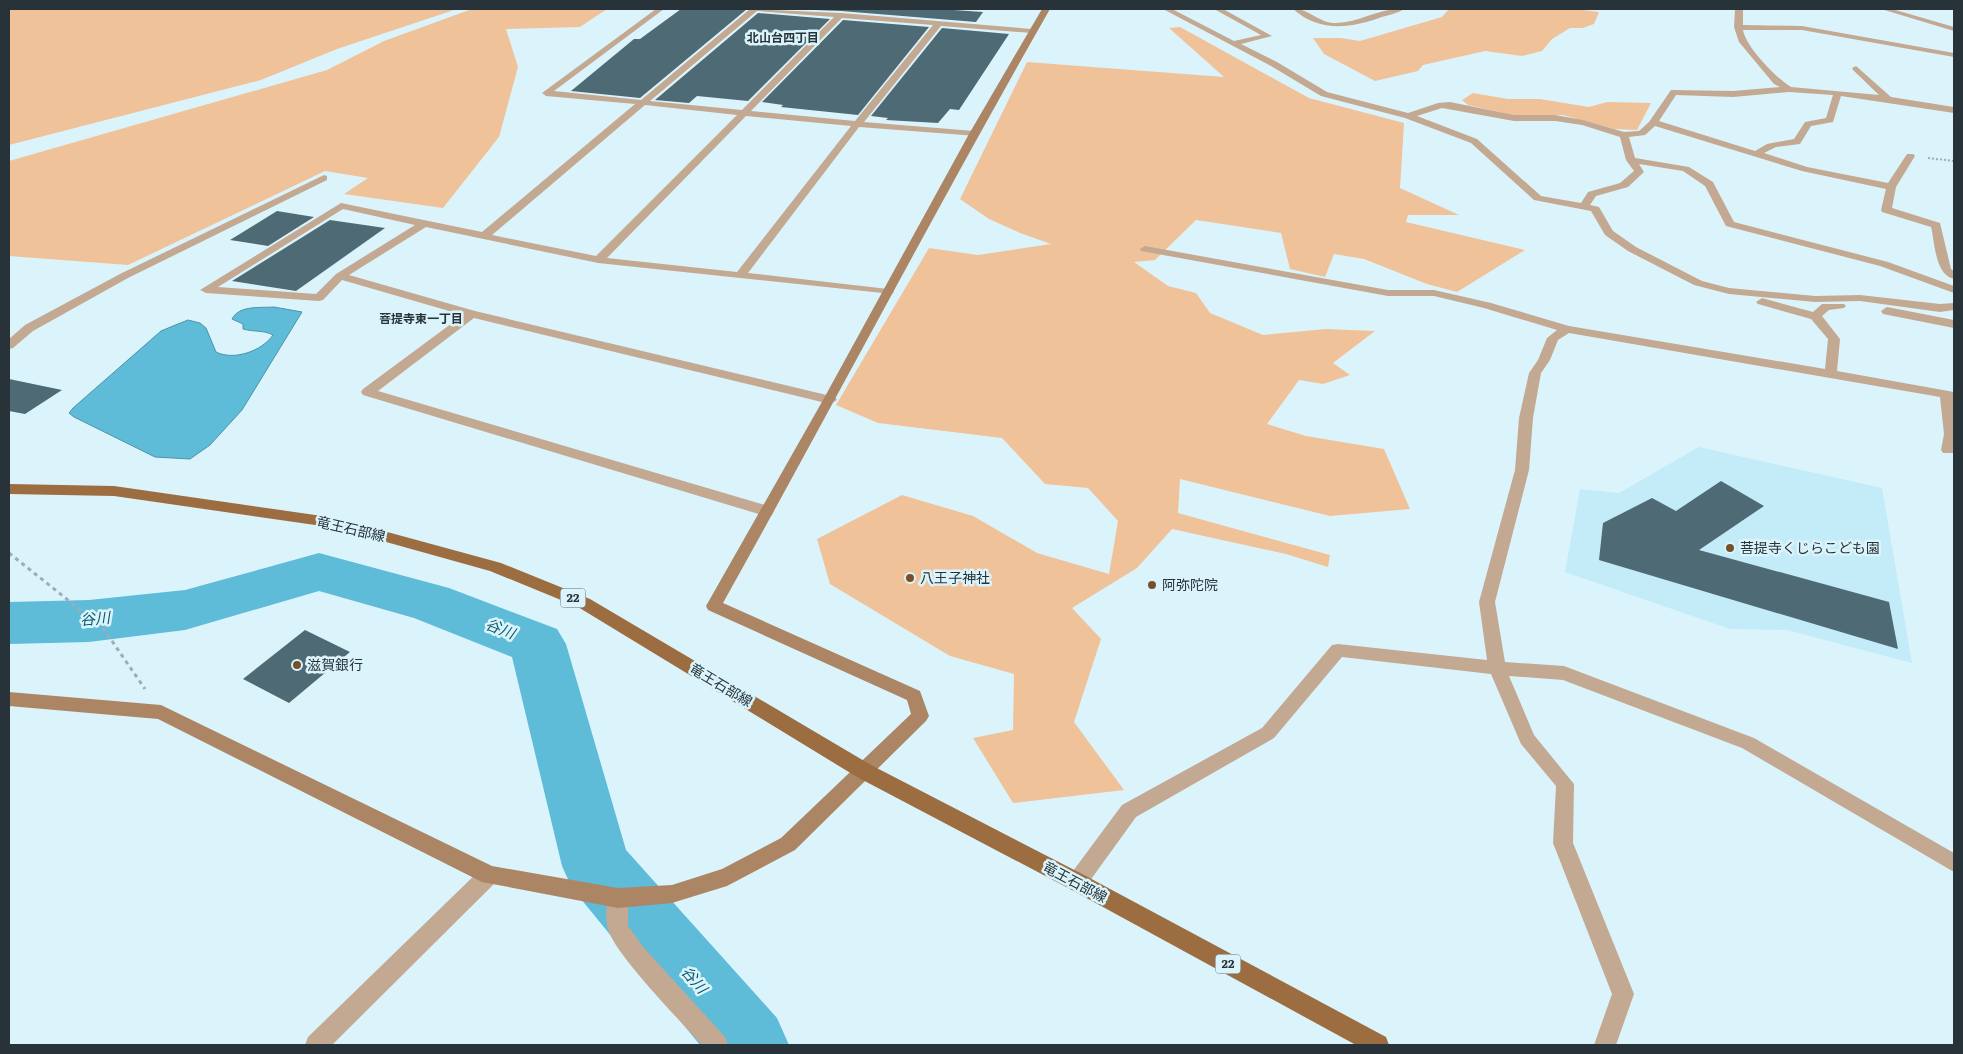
<svg xmlns="http://www.w3.org/2000/svg" width="1963" height="1054" viewBox="0 0 1963 1054" font-family="Literata,'Noto Sans JP',serif">
  <rect width="100%" height="100%" fill="#dbf4fc"/>
  <path fill="#c3ebf8" d="M 1699,447 L 1882,488 L 1912,663 L 1787,630 L 1730,629 L 1565,572 L 1580,489 L 1619,493 Z"/>
  <path fill="#f0c299" d="M 9,9 L 457,9 L 337,49 L 261,80 L 9,145 Z
    M 472,9 L 607,9 L 580,27 L 506,29 L 518,67 L 499,137 L 443,208 L 344,194 L 368,178 L 325,171 L 128,265 L 9,256 L 9,161 L 327,70 L 384,41 Z
    M 1449,9 L 1575,9 L 1599,12 L 1594,24 L 1583,28 L 1570,28 L 1552,39 L 1542,51 L 1522,56 L 1485,51 L 1423,65 L 1418,71 L 1375,81 L 1324,54 L 1313,38 L 1341,38 L 1360,41 L 1442,17 Z
    M 1180,27 L 1309,98 L 1404,123 L 1400,188 L 1459,215 L 1408,215 L 1406,222 L 1525,250 L 1457,292 L 1427,284 L 1364,259 L 1334,254 L 1325,277 L 1290,269 L 1281,233 L 1196,220 L 1155,260 L 1134,262 L 1168,286 L 1196,293 L 1210,313 L 1263,335 L 1326,329 L 1375,331 L 1333,363 L 1350,375 L 1323,384 L 1299,380 L 1267,424 L 1306,436 L 1384,449 L 1410,509 L 1330,516 L 1180,479 L 1178,513 L 1330,555 L 1328,567 L 1286,554 L 1172,529 L 1137,568 L 1072,608 L 1101,639 L 1074,722 L 1124,790 L 1013,803 L 973,738 L 1013,730 L 1014,674 L 950,656 L 830,584 L 817,539 L 902,495 L 973,516 L 1037,553 L 1109,574 L 1118,521 L 1088,488 L 1045,484 L 1002,438 L 878,423 L 836,405 L 929,248 L 978,255 L 1051,244 L 1020,233 L 989,219 L 960,199 L 1027,62 L 1224,77 L 1169,28 Z
    M 1473,93 L 1508,99 L 1540,99 L 1589,107 L 1607,102 L 1651,103 L 1637,130 L 1614,129 L 1563,115 L 1512,115 L 1468,105 L 1462,100 Z"/>
  <path fill="#5ebcd9" stroke="#4e93a9" d="M 274,307 L 302,312 L 242,410 L 210,445 L 190,459 L 155,457 L 74,417 L 69,413 L 73,408 L 161,331 L 173,326 L 188,320 L 200,323 L 206,328 L 216,352 C 234,361 262,351 273,335 C 264,330 253,332 243,329 L 243,324 L 232,319 C 239,305 260,308 274,307 Z"/>
  <g fill="none" stroke-linecap="round" stroke-linejoin="round">
    <path fill="#5ebcd9" fill-rule="evenodd" d="M 319,553 L 449,588 L 557,629 L 566,644 L 626,850 L 777,1018 L 789,1045 L 700,1045 L 572,888 L 562,866 L 512,657 L 414,618 L 319,591 L 185,630 L 89,642 L 9,644 L 9,602 L 89,600 L 185,590 Z"/>
  </g>
  <path fill="#4e6a74" d="M 681,9 L 747,9 L 640,98 L 571,91 L 634,39 L 640,39 Z
    M 787,9 L 939,9 L 983,12 L 976,22 L 841,11 Z
    M 758,13 L 830,19 L 748,101 L 697,96 L 689,103 L 655,100 Z
    M 843,20 L 929,27 L 858,115 L 781,107 L 783,105 L 762,102 Z
    M 942,28 L 1009,34 L 959,110 L 950,109 L 938,123 L 886,120 L 888,118 L 871,116 Z
    M 277,211 L 314,217 L 268,246 L 230,240 Z
    M 330,220 L 385,228 L 296,291 L 232,281 Z
    M 9,379 L 62,390 L 25,414 L 9,411 Z
    M 1721,481 L 1764,506 L 1699,550 L 1889,602 L 1898,649 L 1599,560 L 1603,523 L 1652,498 L 1676,511 Z
    M 305,630 L 350,652 L 289,703 L 243,679 Z"/>
  <g fill="none" stroke-linecap="round" stroke-linejoin="round">
    <path stroke="#9aaeb5" stroke-width="2" stroke-dasharray="2 2" stroke-linecap="butt" d="M 1928,158 L 1954,161"/>
    <path stroke="#9aaeb5" stroke-width="3" stroke-dasharray="4 4" stroke-linecap="butt" d="M 9,553 L 103,628 L 145,689"/>
    <path fill="#c3a992" fill-rule="evenodd" d="M 656,9 L 664,9 L 554,91 L 641,100 L 750,9 L 841,13 L 1032,29 L 1036,31 L 1032,33 L 941,26 L 864,122 L 974,131 L 979,134 L 977,136 L 859,127 L 748,273 L 888,289 L 894,292 L 892,294 L 598,263 L 426,227 L 349,275 L 475,311 L 835,397 L 837,400 L 830,404 L 474,318 L 378,391 L 772,507 L 774,511 L 772,515 L 762,515 L 363,395 L 361,392 L 363,389 L 463,315 L 342,280 L 323,300 L 319,301 L 206,293 L 200,290 L 341,203 L 482,232 L 635,104 L 546,96 L 542,93 ZM 757,11 L 834,17 L 742,110 L 650,101 ZM 842,18 L 933,25 L 855,121 L 751,111 ZM 645,105 L 737,115 L 596,256 L 492,235 ZM 746,116 L 851,126 L 737,272 L 607,258 ZM 343,209 L 415,225 L 336,274 L 316,294 L 218,287 Z
      M 1163,9 L 1172,9 L 1234,41 L 1261,35 L 1214,9 L 1223,9 L 1272,36 L 1241,44 L 1277,62 L 1327,92 L 1408,113 L 1438,103 L 1450,102 L 1514,115 L 1555,115 L 1583,120 L 1624,132 L 1639,131 L 1649,122 L 1671,90 L 1733,91 L 1780,87 L 1774,84 L 1739,42 L 1734,27 L 1735,9 L 1743,9 L 1743,25 L 1802,26 L 1954,53 L 1954,57 L 1802,30 L 1743,30 C 1746,47 1776,78 1791,87 L 1879,95 L 1853,70 L 1852,68 L 1856,66 L 1891,97 L 1954,107 L 1954,113 L 1841,96 L 1833,122 L 1811,126 L 1800,144 L 1776,147 L 1764,153 L 1807,167 L 1888,183 L 1907,154 L 1913,154 L 1915,156 L 1896,187 L 1892,208 L 1940,223 L 1951,269 L 1954,271 L 1954,279 C 1935,275 1935,243 1931,227 L 1882,212 L 1881,210 L 1886,189 L 1802,171 L 1655,126 L 1645,135 L 1629,137 L 1635,158 L 1689,167 L 1713,182 L 1734,222 L 1888,262 L 1954,286 L 1954,293 L 1880,266 L 1726,226 L 1705,186 L 1683,171 L 1639,164 L 1644,172 L 1628,187 L 1596,196 L 1590,205 L 1599,207 L 1613,231 L 1636,247 L 1702,281 L 1729,288 L 1815,296 L 1860,295 L 1940,304 L 1954,303 L 1954,310 L 1940,312 L 1860,301 L 1815,302 L 1729,294 L 1694,285 L 1628,251 L 1605,235 L 1591,211 L 1534,200 L 1471,143 L 1405,118 L 1321,96 L 1271,66 ZM 1789,92 L 1833,95 L 1826,118 L 1805,122 L 1794,139 L 1767,144 L 1755,151 L 1659,121 L 1676,95 L 1733,97 ZM 1442,108 L 1514,121 L 1555,121 L 1582,125 L 1620,137 L 1626,160 L 1634,171 L 1620,183 L 1588,192 L 1581,203 L 1541,196 L 1477,139 L 1417,116 Z
      M 1293,9 C 1308,8 1318,22 1334,23 C 1358,24 1380,7 1404,9 C 1398,13 1389,15 1382,17 C 1351,28 1320,33 1293,9 Z
      M 1881,9 L 1892,9 L 1954,27 L 1954,31 Z
      M 324,175 L 327,176 L 327,180 L 128,278 L 33,331 L 13,348 L 9,349 L 9,339 L 25,325 L 120,274 Z
      M 1145,246 L 1388,290 L 1434,290 L 1491,303 L 1569,326 L 1825,369 L 1828,339 L 1811,319 L 1758,304 L 1756,302 L 1762,298 L 1813,312 L 1822,304 L 1844,304 L 1846,306 L 1844,308 L 1829,310 L 1822,316 L 1840,339 L 1837,371 L 1954,392 L 1953,453 L 1943,453 L 1941,450 L 1944,434 L 1940,397 L 1569,333 L 1558,340 L 1550,360 L 1541,373 L 1533,418 L 1529,470 L 1495,602 L 1505,662 L 1564,666 L 1754,738 L 1954,853 L 1954,872 L 1742,748 L 1563,680 L 1509,676 L 1534,735 L 1574,784 L 1573,843 L 1634,994 L 1616,1045 L 1594,1045 L 1612,994 L 1553,843 L 1556,786 L 1521,744 L 1491,674 L 1342,657 L 1274,738 L 1136,817 L 1084,889 L 1077,891 L 1070,889 L 1067,882 L 1070,875 L 1122,805 L 1262,728 L 1332,645 L 1338,644 L 1487,660 L 1479,602 L 1515,470 L 1519,418 L 1529,373 L 1538,360 L 1547,338 L 1557,330 L 1484,308 L 1434,296 L 1388,296 L 1141,251 L 1140,249 Z
      M 1887,307 L 1954,320 L 1954,328 L 1883,314 L 1881,311 Z
      M 489,866 L 496,868 L 499,875 L 496,882 L 332,1045 L 305,1045 L 308,1037 L 482,868 Z
      M 618,888 L 625,891 L 628,898 L 628,926 L 644,948 L 725,1037 L 728,1045 L 702,1045 C 683,1024 613,952 608,929 C 605,918 606,901 611,891 Z"/>
    <path fill="#ac8664" fill-rule="evenodd" d="M 1042,9 L 1050,9 C 938,205 833,406 723,603 L 920,691 L 929,716 L 926,721 L 795,850 L 727,886 L 672,903 L 618,908 L 482,882 L 158,719 L 9,706 L 9,692 L 161,705 L 492,866 L 618,888 L 672,885 L 722,869 L 781,838 L 911,714 L 907,700 L 708,610 L 706,606 L 823,400 L 969,134 Z"/>
    <path fill="#9b6d41" fill-rule="evenodd" d="M 9,484 L 114,486 L 336,518 L 501,563 L 590,599 L 871,765 L 1084,875 L 1386,1037 L 1389,1045 L 1356,1045 L 1070,889 L 857,777 L 578,607 L 490,571 L 336,528 L 114,496 L 9,494 Z"/>
  </g>
  <g fill="#76502c" stroke="#dbf4fc" stroke-width="2">
    <circle cx="1730" cy="548" r="5"/>
    <circle cx="910" cy="578" r="5"/>
    <circle cx="1152" cy="585" r="5"/>
    <circle cx="297" cy="665" r="5"/>
  </g>
  <g text-anchor="middle" stroke-width="5" stroke-linejoin="round" paint-order="stroke">
    <g font-size="12" font-weight="bold" fill="#273338" stroke="#dbf4fc">
      <text x="783" y="42">北山台四丁目</text>
      <text x="421" y="323">菩提寺東一丁目</text>
    </g>
    <g fill="#dbf4fc" stroke="#5d6d73" stroke-width="1">
      <rect x="560.5" y="588.5" width="25" height="19" rx="4"/>
      <rect x="1215.5" y="954.5" width="25" height="19" rx="4"/>
    </g>
    <g font-size="12" font-weight="bold" fill="#273338">
      <text x="573" y="602">22</text>
      <text x="1228" y="968">22</text>
    </g>
    <g font-size="14" fill="#273338" stroke="#dbf4fc">
      <text transform="translate(351 529) rotate(13)" y="5">竜王石部線</text>
      <text transform="translate(721 685) rotate(31)" y="5">竜王石部線</text>
      <text transform="translate(1075 882) rotate(28)" y="5">竜王石部線</text>
    </g>
    <g font-size="14" fill="#273338" stroke="#dbf4fc" text-anchor="start">
      <text x="1740" y="553">菩提寺くじらこども園</text>
      <text x="920" y="583">八王子神社</text>
      <text x="1162" y="590">阿弥陀院</text>
      <text x="307" y="670">滋賀銀行</text>
    </g>
    <g font-size="15" font-style="italic" fill="#075a6e" stroke="#dbf4fc">
      <text transform="translate(95 619) rotate(-5)" y="5">谷川</text>
      <text transform="translate(500 629) rotate(21)" y="5">谷川</text>
      <text transform="translate(694 980) rotate(49)" y="5">谷川</text>
    </g>
  </g>
  <rect width="1963" height="1054" fill="none" stroke="#273338" stroke-width="20"/>
</svg>
